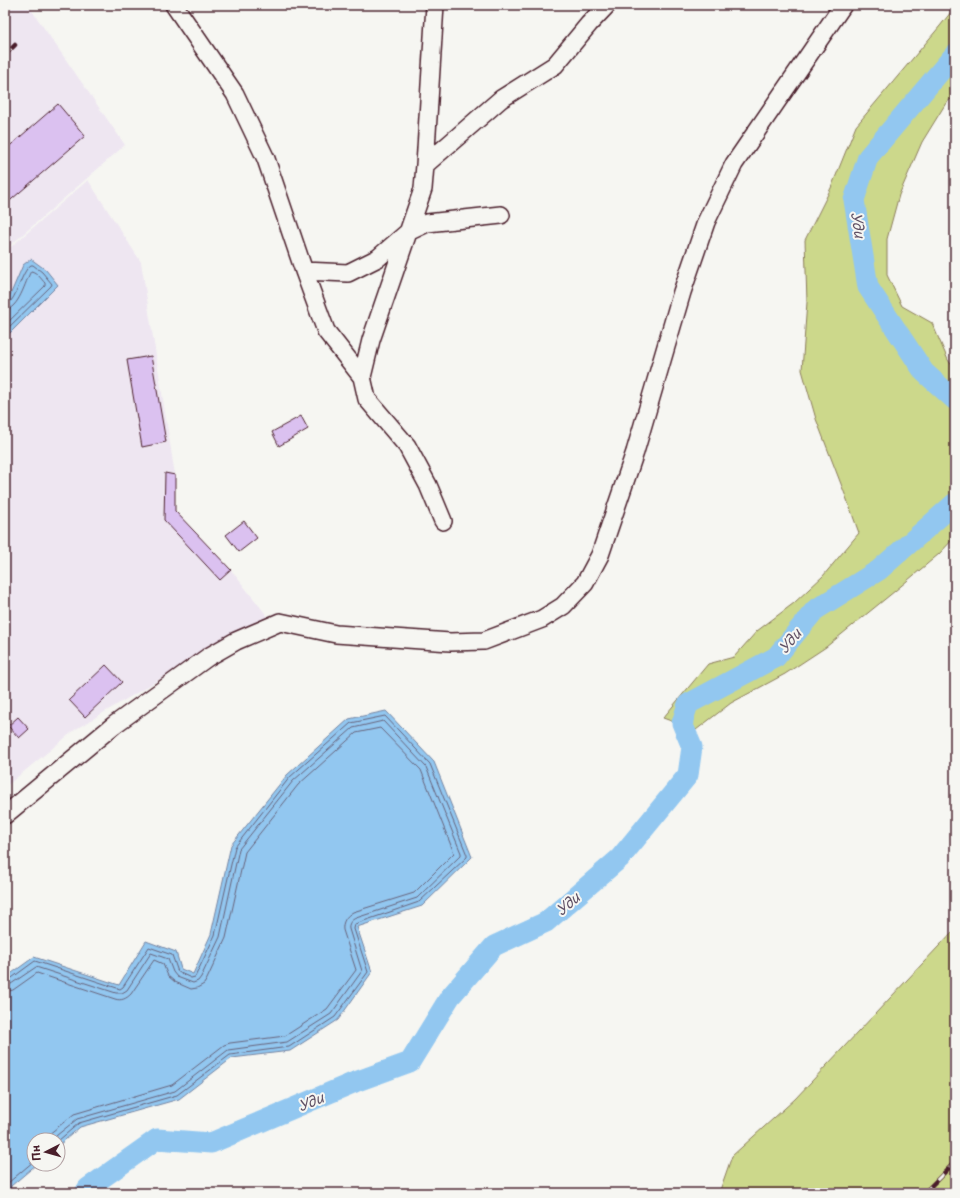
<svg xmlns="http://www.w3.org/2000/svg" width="960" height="1198" viewBox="0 0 960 1198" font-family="'Playpen Sans',sans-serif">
  <rect width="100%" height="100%" fill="#f6f6f2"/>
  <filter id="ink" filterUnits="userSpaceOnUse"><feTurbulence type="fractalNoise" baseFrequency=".025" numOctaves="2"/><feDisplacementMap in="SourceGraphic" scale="8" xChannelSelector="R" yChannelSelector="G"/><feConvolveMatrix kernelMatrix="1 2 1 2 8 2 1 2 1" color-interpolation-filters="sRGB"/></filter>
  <g filter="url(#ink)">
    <path fill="#eee6f1" d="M 5,5 L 28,5 L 125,145 L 5,250 Z
      M 88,180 L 141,262 L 175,475 L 175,511 L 231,570 L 268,617 L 239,632 L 76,729 L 5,787 L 5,252 Z"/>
    <path fill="#ccd88b" stroke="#8b7c5b" d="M 955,7 L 955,96 L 946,103 L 922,142 L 899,195 L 887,239 L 887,275 L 902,306 L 932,323 L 948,360 L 955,370 L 955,537 L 939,554 L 895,591 L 826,647 L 785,674 L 731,703 L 696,730 L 663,718 L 708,664 L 734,657 L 757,631 L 794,603 L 823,576 L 859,533 L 846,497 L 816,419 L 802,370 L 807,302 L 805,240 L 831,188 L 856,126 L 940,26 Z
      M 955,929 L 955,1193 L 719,1193 L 732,1156 L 795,1099 Z"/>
    <path fill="#92c7f0" stroke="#7584a1" d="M 31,259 L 46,270 L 58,285 L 9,334 L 5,336 L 5,303 L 11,293 L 23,265 Z
      M 386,711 L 434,762 L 472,857 L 422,906 L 357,927 L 372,972 L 338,1020 L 290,1051 L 232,1058 L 179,1099 L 80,1127 L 58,1146 L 58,1140 L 34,1140 L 34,1164 L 37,1164 L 11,1186 L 9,1193 L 5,1193 L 5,978 L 34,957 L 119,985 L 146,941 L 176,952 L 181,969 L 193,974 L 211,934 L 231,845 L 287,775 L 349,719 Z"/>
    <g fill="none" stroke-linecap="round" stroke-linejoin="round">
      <path stroke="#67627a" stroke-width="1" d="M 5,305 C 17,303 20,272 31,265 L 33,265 L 42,272 L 52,284 L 51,286 L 5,331
        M 5,310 C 19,309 25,282 31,271 C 37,272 41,279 45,283 L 45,286 L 5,325
        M 5,981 L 9,980 L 35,961 L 120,989 L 123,987 L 149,947 L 172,955 L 178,972 L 191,978 L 195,977 L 215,935 L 235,847 L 290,777 L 351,723 L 385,716 L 430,764 L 467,855 L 467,857 L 419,902 L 355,924 L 354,929 L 368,972 L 335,1017 L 289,1047 L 230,1055 L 177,1095 L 79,1123 L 58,1141
        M 5,986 L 11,984 L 36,967 L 116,993 L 122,993 L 127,990 L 151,953 L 168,959 L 173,972 L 177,977 L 193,983 L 198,981 L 201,977 L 220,937 L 239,849 L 293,781 L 353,728 L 383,721 L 426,767 L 461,853 L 461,855 L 417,898 L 356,918 C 351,920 348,924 349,929 L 362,971 L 331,1014 L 287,1042 L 228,1050 L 175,1091 L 77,1119 L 51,1140
        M 5,992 L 13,990 L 37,973 L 115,999 C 121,1001 126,999 131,994 L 154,960 L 163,964 L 168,976 L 175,982 L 191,989 L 197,988 L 204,984 L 207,979 L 226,938 L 245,852 L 298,785 L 356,733 L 380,728 L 421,770 L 454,853 L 414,893 L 353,912 C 346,916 342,922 343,930 L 356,970 L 327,1009 L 285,1036 L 230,1043 L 224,1045 L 172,1085 L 74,1114 L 48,1135 L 44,1140
        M 5,1193 L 8,1183 L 34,1161"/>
      <path stroke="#92c7f0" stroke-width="21" d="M 955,54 L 868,157 L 854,200 L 868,287 L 924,372 L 955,400
        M 85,1193 L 88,1188 L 157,1139 L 211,1143 L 355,1082 L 410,1062 L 450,997 L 494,946 L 546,922 L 620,858 L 688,775 L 692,747 L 682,723 L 688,704 L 776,657 L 815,610 L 879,570 L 955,503"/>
    </g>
    <path fill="#dbc1f0" stroke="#4a1f2b" d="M 58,104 L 85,136 L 5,205 L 5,150 Z
      M 151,356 L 166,442 L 142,447 L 127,360 Z
      M 301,416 L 308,429 L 279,446 L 272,432 Z
      M 165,473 L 175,475 L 175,511 L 231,570 L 220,580 L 164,520 Z
      M 244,521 L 257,538 L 239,552 L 226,535 Z
      M 106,665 L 122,682 L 85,717 L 69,700 Z
      M 18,717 L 29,729 L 19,738 L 8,726 Z"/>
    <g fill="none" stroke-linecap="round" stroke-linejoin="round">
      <defs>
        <path id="minor" d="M 174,5 L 235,94 L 266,159 L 304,271 L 326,331 L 362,377
          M 435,5 L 425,165 L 423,189 L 371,340 L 362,377 L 367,399 L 407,446 L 428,485 L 443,521
          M 425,165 L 501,99 L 555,65 L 589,24 L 607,5
          M 304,271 L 348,273 L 378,258 L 408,232 L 427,223 L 501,215
          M 5,815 L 114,725 L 208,657 L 236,641 L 280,622 L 336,634 L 450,642 L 484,641 L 542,619 L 563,606 L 585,583 L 600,555 L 635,452 L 682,292 L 706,222 L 734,164 L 843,5"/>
      </defs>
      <use href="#minor" stroke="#4a1f2b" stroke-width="20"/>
      <use href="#minor" stroke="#f6f6f2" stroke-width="17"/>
      <defs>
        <path id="rail" d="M 5,55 L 15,45
          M 924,1193 L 955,1162"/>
      </defs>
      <use href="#rail" stroke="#4a1f2b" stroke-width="4.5"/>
      <use href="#rail" stroke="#f6f6f2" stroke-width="3" stroke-dasharray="9" stroke-linecap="butt"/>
    </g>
  </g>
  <g text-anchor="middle" stroke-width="4" stroke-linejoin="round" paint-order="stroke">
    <g font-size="14" font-style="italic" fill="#605166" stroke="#f6f6f2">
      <text transform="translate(858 225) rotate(81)" y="5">Уди</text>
      <text transform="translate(790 641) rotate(-50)" y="5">Уди</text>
      <text transform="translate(568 904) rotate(-41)" y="5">Уди</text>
      <text transform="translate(311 1102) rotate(-22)" y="5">Уди</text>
    </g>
  </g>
  <rect width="960" height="1198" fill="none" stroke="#f6f6f2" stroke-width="20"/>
  <rect x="10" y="10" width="940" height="1178" fill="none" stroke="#4a1f2b" stroke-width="1.5" filter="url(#ink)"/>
  <g transform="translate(46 1152) rotate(264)"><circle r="19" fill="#f6f6f2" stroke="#b1a0a2"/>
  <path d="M0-3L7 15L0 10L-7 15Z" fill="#4a1f2b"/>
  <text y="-6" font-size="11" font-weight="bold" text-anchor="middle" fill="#4a1f2b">Пн</text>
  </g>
</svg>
